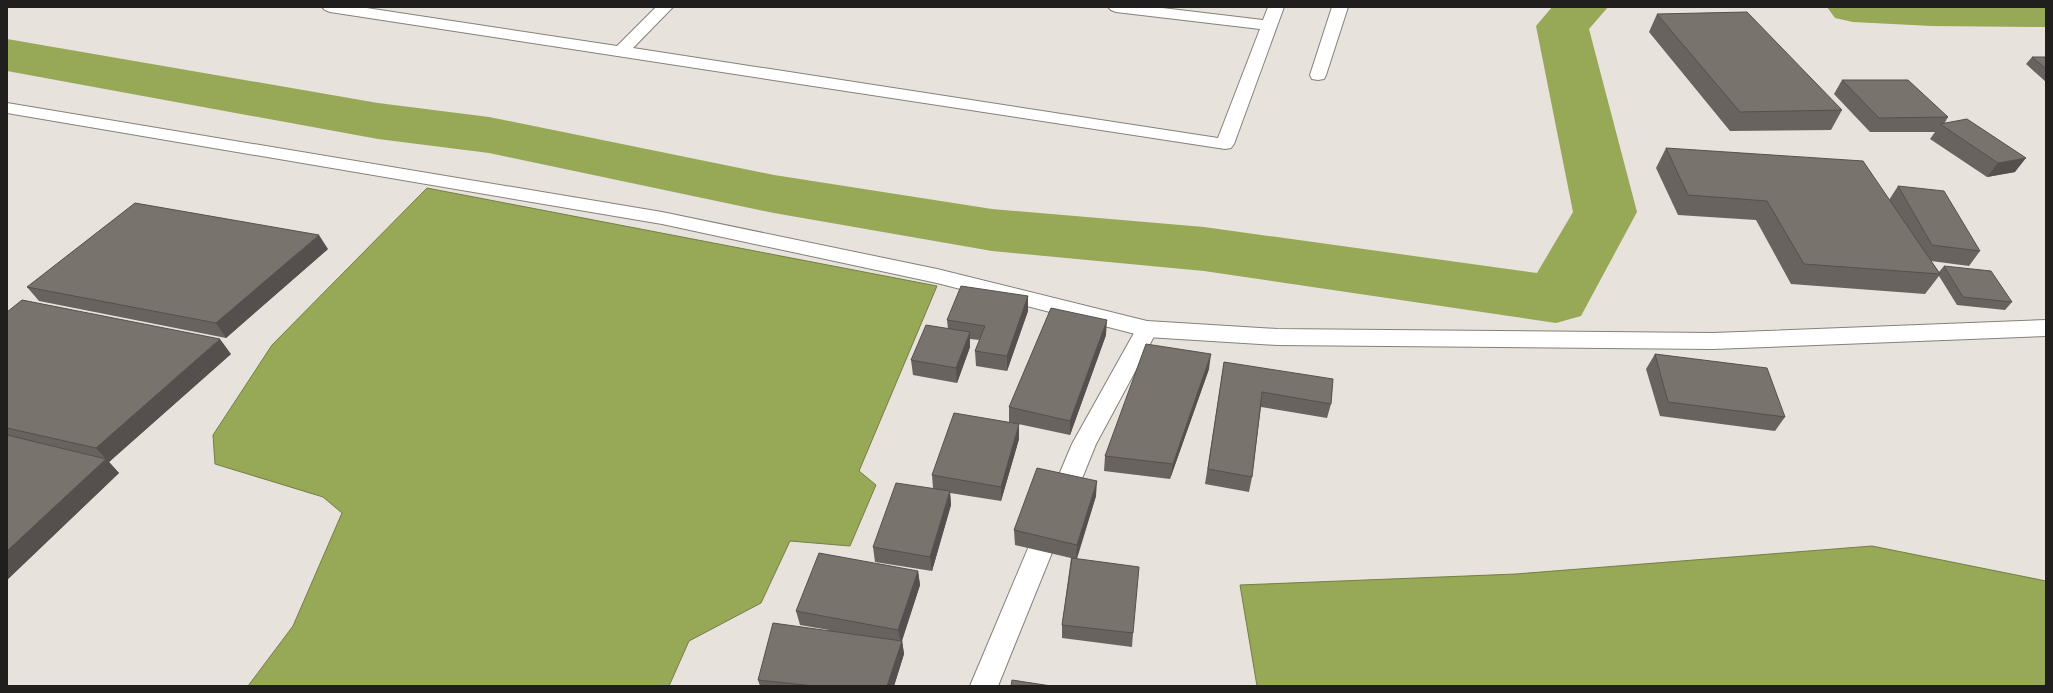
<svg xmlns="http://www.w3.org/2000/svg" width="2053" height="693" viewBox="0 0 2053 693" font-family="'Work Sans',sans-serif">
  <rect width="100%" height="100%" fill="#e7e2db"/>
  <path fill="#97a856" stroke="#747f45" d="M 427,188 L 937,286 L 859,471 L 876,485 L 850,546 L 790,541 L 761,603 L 689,641 L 669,686 L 248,686 L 293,626 L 342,513 L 323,497 L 215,464 L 213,435 L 272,345 Z
    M 1872,546 L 2046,581 L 2046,686 L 1257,686 L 1240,585 L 1516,574 Z"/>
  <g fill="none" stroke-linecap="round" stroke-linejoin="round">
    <path fill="#97a856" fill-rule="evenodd" d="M 1552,7 L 1608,7 L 1589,29 L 1637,212 L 1581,316 L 1556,323 L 1204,271 L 992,251 L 774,213 L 489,153 L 378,139 L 7,71 L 7,39 L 378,103 L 489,117 L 774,175 L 992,209 L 1204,227 L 1537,273 L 1573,212 L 1536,26 Z
      M 1827,7 L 2046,7 L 2046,27 L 1932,26 L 1853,22 L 1835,18 Z"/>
    <defs>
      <path id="minor" d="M 322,7 L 360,7 L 617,46 L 656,7 L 673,7 L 633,48 L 1218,138 L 1260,29 L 1116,12 L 1111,10 L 1108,7 L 1154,7 L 1263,20 L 1268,7 L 1284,7 L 1234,144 L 1231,148 L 1225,149 L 330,12 L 325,10 Z
        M 1332,7 L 1348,7 L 1326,75 L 1324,79 L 1318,80 L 1312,79 L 1310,75 Z
        M 1147,321 L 1155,324 L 1158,329 L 1096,444 L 998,686 L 970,686 L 1072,444 L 1139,324 Z"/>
      <path id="tertiary" d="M 7,103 L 662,212 L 937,269 L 1147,321 L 1277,329 L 1713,333 L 2046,320 L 2046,336 L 1713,349 L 1277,345 L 1147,337 L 937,283 L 662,224 L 7,113 Z"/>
    </defs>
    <use href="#minor" stroke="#85817a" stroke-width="2"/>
    <use href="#tertiary" stroke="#85817a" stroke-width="2"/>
    <use href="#minor" fill="#fff" fill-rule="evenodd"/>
    <use href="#tertiary" fill="#fff" fill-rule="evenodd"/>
  </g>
  <path fill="#68635f" d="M 1657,14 L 1842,110 L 1831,130 L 1730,131 L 1649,32 Z
    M 2032,57 L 2046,57 L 2046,82 L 2026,64 Z
    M 1842,80 L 1948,117 L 1944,124 L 2015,172 L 1987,177 L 1930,139 L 1935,132 L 1870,132 L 1834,94 Z
    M 1666,148 L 1889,200 L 1898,186 L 1980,251 L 1969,266 L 1931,261 L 1939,272 L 1944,266 L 2012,302 L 2005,310 L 1957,305 L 1939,276 L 1925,294 L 1791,284 L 1756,220 L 1678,215 L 1656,168 Z
    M 328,249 L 226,338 L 39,301 L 27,287 Z
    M 1028,296 L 1028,311 L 1007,371 L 976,366 L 975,351 L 980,340 L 970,339 L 970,347 L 957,383 L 913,375 L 911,360 L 948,329 L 947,320 Z
    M 7,312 L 231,354 L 109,462 L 119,473 L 7,580 Z
    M 1106,335 L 1070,435 L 1009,422 L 1009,407 Z
    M 1655,354 L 1785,417 L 1775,431 L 1660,416 L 1646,369 Z
    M 1224,362 L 1331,404 L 1327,418 L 1261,407 L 1252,477 L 1249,492 L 1205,484 Z
    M 1209,369 L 1170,479 L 1104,471 L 1105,456 Z
    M 1019,439 L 1001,501 L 950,493 L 951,505 L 932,571 L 875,562 L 873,547 L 933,488 L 932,475 Z
    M 1096,496 L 1077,559 L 1133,633 L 1132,647 L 1062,638 L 1062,625 L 1071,558 L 1015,545 L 1014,530 Z
    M 918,571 L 920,585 L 902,640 L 904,654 L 894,686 L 760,686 L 758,680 L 829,630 L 800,625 L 796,611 Z"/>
  <path fill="#55504d" d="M 2026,158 L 2015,172 L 1987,177 L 1998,163 Z
    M 319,235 L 328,249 L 226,338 L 216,323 Z
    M 1028,296 L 1028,311 L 1007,371 L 1007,356 Z
    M 1107,320 L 1106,335 L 1070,435 L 1070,421 Z
    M 970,332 L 970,347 L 957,383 L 956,368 Z
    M 220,339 L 231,354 L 109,462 L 119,473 L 7,580 L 7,551 L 106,459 L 96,448 Z
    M 1211,354 L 1209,369 L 1170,479 L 1173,464 Z
    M 1019,424 L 1019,439 L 1001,501 L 1001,487 Z
    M 1097,481 L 1096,496 L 1076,560 L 1077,545 Z
    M 950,491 L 951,505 L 932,571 L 930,557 Z
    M 918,571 L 920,585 L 901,644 L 898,630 Z
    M 902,641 L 904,654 L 894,686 L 887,686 Z"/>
  <path fill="#79736e" stroke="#55504d" d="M 1747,12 L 1842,110 L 1740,112 L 1657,14 Z
    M 2032,57 L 2046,57 L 2046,69 Z
    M 1842,80 L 1908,80 L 1948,117 L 1879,118 Z
    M 1967,119 L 2026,158 L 1998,163 L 1940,124 Z
    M 1666,148 L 1863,161 L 1940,274 L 1804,264 L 1767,201 L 1688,195 Z
    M 1898,186 L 1944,191 L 1980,251 L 1932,245 Z
    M 135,203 L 319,235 L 216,323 L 27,287 Z
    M 1944,266 L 1991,271 L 2012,302 L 1963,297 Z
    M 961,286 L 1028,296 L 1007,356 L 975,351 L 985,326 L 947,320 Z
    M 22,300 L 220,339 L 96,448 L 7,428 L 7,312 Z
    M 1051,308 L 1107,320 L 1070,421 L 1009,407 Z
    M 926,325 L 970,332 L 956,368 L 911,360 Z
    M 1146,344 L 1211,354 L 1173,464 L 1105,456 Z
    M 1655,354 L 1767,368 L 1785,417 L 1668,402 Z
    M 1224,362 L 1333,379 L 1331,404 L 1262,392 L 1252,477 L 1208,469 Z
    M 954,413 L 1019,424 L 1001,487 L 932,475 Z
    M 7,435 L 106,459 L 7,551 Z
    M 1037,468 L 1097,481 L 1077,545 L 1014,530 Z
    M 896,483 L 950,491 L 930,557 L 873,547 Z
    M 819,553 L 918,571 L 898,630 L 796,611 Z
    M 1072,558 L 1139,567 L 1133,633 L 1062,625 Z
    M 773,623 L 902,641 L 887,686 L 814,686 L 758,680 Z
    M 1012,680 L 1051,686 L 1011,686 Z"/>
  <rect width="2053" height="693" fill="none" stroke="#211f1d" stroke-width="16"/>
</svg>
